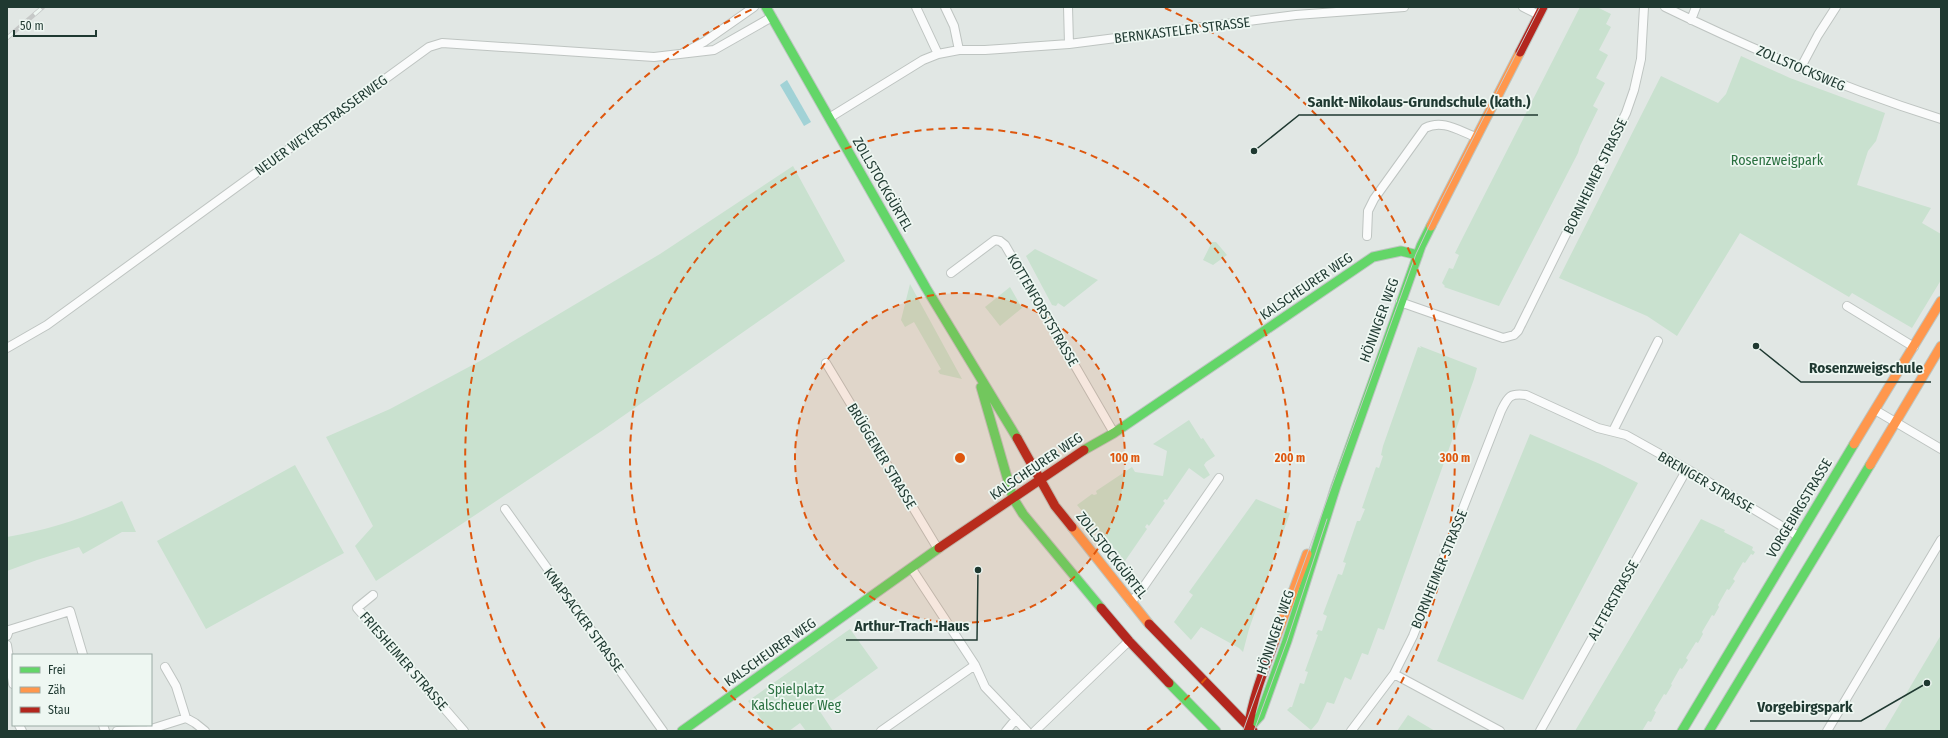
<svg xmlns="http://www.w3.org/2000/svg" width="1948" height="738" viewBox="0 0 1948 738" font-family="'Fira Sans Condensed',sans-serif">
  <rect width="100%" height="100%" fill="#e1e7e4"/>
  <path fill="#c9e1cf" d="M 1580,7 L 1597,7 L 1611,14 L 1606,24 L 1611,27 L 1599,50 L 1608,55 L 1596,78 L 1605,83 L 1593,106 L 1598,109 L 1580,146 L 1578,153 L 1499,306 L 1444,287 L 1445,286 L 1442,283 L 1449,268 L 1453,269 L 1459,255 L 1455,253 L 1461,241 Z
    M 1741,56 L 1790,78 L 1885,113 L 1876,141 L 1868,151 L 1857,185 L 1931,208 L 1922,223 L 1941,234 L 1941,280 L 1912,328 L 1852,293 L 1849,297 L 1740,233 L 1677,336 L 1647,316 L 1559,278 L 1661,76 L 1718,103 L 1726,94 Z
    M 793,166 L 845,261 L 603,430 L 376,581 L 355,546 L 373,526 L 326,437 L 390,409 L 480,361 L 660,254 Z
    M 1212,242 L 1216,242 L 1227,255 L 1213,265 L 1203,260 Z
    M 1035,249 L 1098,280 L 1064,307 L 1058,303 L 1056,306 L 1052,305 L 1026,256 Z
    M 910,284 L 962,379 L 940,374 L 938,371 L 941,369 L 914,322 L 905,327 L 901,320 Z
    M 1010,287 L 1022,308 L 1000,326 L 985,307 Z
    M 1420,346 L 1477,368 L 1474,379 L 1384,630 L 1378,628 L 1368,655 L 1362,653 L 1351,680 L 1345,677 L 1334,704 L 1327,702 L 1318,722 L 1311,730 L 1287,710 L 1290,707 L 1292,707 L 1300,683 L 1304,684 L 1308,672 L 1305,671 L 1318,635 L 1316,634 L 1318,630 L 1322,631 L 1327,616 L 1323,614 L 1338,574 L 1342,575 L 1346,563 L 1343,562 L 1357,521 L 1360,521 L 1365,509 L 1362,508 L 1376,467 L 1379,468 L 1383,456 L 1381,455 L 1383,446 L 1418,347 L 1421,348 Z
    M 1189,420 L 1201,439 L 1203,438 L 1215,456 L 1206,462 L 1204,465 L 1210,475 L 1204,479 L 1189,468 L 1167,500 L 1165,499 L 1163,501 L 1165,503 L 1149,526 L 1147,524 L 1145,527 L 1147,529 L 1125,561 L 1077,505 L 1092,494 L 1094,495 L 1097,494 L 1096,491 L 1132,467 L 1135,472 L 1163,476 L 1167,451 L 1153,444 Z
    M 1530,434 L 1600,464 L 1638,483 L 1523,700 L 1437,661 Z
    M 295,465 L 344,553 L 206,629 L 157,541 Z
    M 1256,499 L 1290,513 L 1249,629 L 1243,652 L 1239,648 L 1201,627 L 1191,640 L 1174,622 L 1193,595 L 1189,592 Z
    M 122,501 L 136,532 L 122,532 L 83,554 L 79,547 L 37,560 L 7,571 L 7,537 C 48,530 85,518 122,501 Z
    M 1701,519 L 1725,530 L 1724,532 L 1753,547 L 1752,550 L 1755,552 L 1753,555 L 1751,554 L 1745,563 L 1743,562 L 1733,579 L 1735,581 L 1729,590 L 1727,589 L 1718,605 L 1719,607 L 1714,616 L 1712,615 L 1702,632 L 1703,634 L 1698,643 L 1696,642 L 1686,658 L 1688,660 L 1682,669 L 1680,668 L 1671,684 L 1672,685 L 1666,695 L 1664,694 L 1654,711 L 1656,712 L 1651,722 L 1648,721 L 1642,731 L 1575,731 Z
    M 850,629 L 878,668 L 819,710 L 833,731 L 806,731 L 800,723 L 789,731 L 770,731 L 748,701 Z
    M 1941,635 L 1941,731 L 1884,731 Z
    M 1408,715 L 1435,731 L 1397,731 Z"/>
  <path fill="#a1d2d6" d="M 787,80 L 811,122 L 804,126 L 780,85 Z"/>
  <g fill="none" stroke-linecap="round" stroke-linejoin="round">
    <defs>
      <path id="street" d="M 916,7 L 938,54
        M 945,7 L 954,26 L 959,50
        M 1068,7 L 1069,44
        M 1523,7 L 1539,15
        M 1665,7 C 1755,51 1846,89 1941,119
        M 1691,20 L 1696,7
        M 683,53 L 704,42 L 754,7
        M 1800,69 L 1818,35 L 1836,7
        M 829,118 L 923,60 L 938,54 L 959,50 L 985,50 L 1069,44 L 1296,15 L 1404,7
        M 1367,236 L 1368,211 L 1374,199 L 1425,128 C 1443,119 1459,131 1476,137
        M 951,273 L 995,240 L 1000,241 L 1005,245 L 1114,433
        M 1400,302 L 1503,338 L 1514,335 L 1518,331 L 1626,113 L 1634,90 L 1641,59 L 1644,7
        M 1847,306 L 1914,347
        M 7,348 L 47,325 L 429,47 L 442,43 L 654,57 L 714,50 L 772,17
        M 826,363 L 938,549
        M 1875,410 L 1941,449
        M 1613,431 L 1658,341
        M 505,509 L 663,731
        M 912,569 L 975,665 L 985,687 L 1027,731
        M 373,595 L 357,608 L 464,731
        M 1131,602 L 1140,592 L 1219,478
        M 7,636 L 9,630 L 70,611 L 83,655
        M 7,645 L 13,684
        M 165,667 L 176,686 L 186,718
        M 1394,674 L 1500,731
        M 186,718 L 195,723 L 205,731
        M 19,725 L 22,731
        M 103,725 L 105,731
        M 117,731 L 148,730 L 186,718
        M 881,731 L 975,665
        M 1006,731 L 1016,719
        M 1035,731 L 1129,641
        M 1351,731 L 1394,674 L 1413,636 L 1501,411 C 1508,397 1509,393 1526,395 L 1598,428 L 1626,435 L 1687,469 L 1798,536
        M 1540,731 L 1687,469
        M 1827,731 L 1941,540"/>
      <path id="fast" d="M 766,7 L 926,288 L 1017,438
        M 981,387 L 1013,498 L 1023,514 L 1101,608
        M 1084,450 L 1114,433 L 1373,257 L 1401,251 L 1418,255
        M 1169,683 L 1216,731
        M 1249,728 L 1260,716 L 1287,641 L 1336,486 L 1421,246 L 1431,226
        M 682,731 L 939,548
        M 1682,731 L 1854,444
        M 1709,731 L 1870,465"/>
      <path id="slow" d="M 1431,226 L 1520,52
        M 1854,444 L 1941,301
        M 1870,465 L 1941,346
        M 1072,527 L 1149,624
        M 1274,643 L 1307,554"/>
      <path id="jam" d="M 1520,52 L 1543,7
        M 1017,438 L 1055,506 L 1072,527
        M 939,548 L 1084,450
        M 1101,608 L 1129,641 L 1169,683
        M 1149,624 L 1253,731
        M 1248,730 C 1252,700 1263,672 1274,643"/>
    </defs>
    <use href="#street" stroke="#bec4c1" stroke-width="10"/>
    <use href="#fast" stroke="#bdc5c1" stroke-width="11"/>
    <use href="#slow" stroke="#bdc5c1" stroke-width="11"/>
    <use href="#jam" stroke="#bdc5c1" stroke-width="11"/>
    <use href="#street" stroke="#fafbfb" stroke-width="8"/>
    <use href="#fast" stroke="#63d668" stroke-width="9"/>
    <use href="#slow" stroke="#ff974d" stroke-width="9"/>
    <use href="#jam" stroke="#b3261e" stroke-width="9"/>
    <path stroke="#c6c9c8" stroke-width="1" d="M 1243,731 L 1416,254 L 1442,199 L 1540,7
      M 1254,731 L 1287,641 L 1327,519"/>
    <defs>
      <path id="rail" d="M 7,38 L 43,7"/>
    </defs>
    <use href="#rail" stroke="#c6c9c8" stroke-width="4.5"/>
    <use href="#rail" stroke="#eef7f2" stroke-width="3" stroke-dasharray="9" stroke-linecap="butt"/>
  </g>
  <circle cx="960" cy="458" r="165" fill="#de570e" fill-opacity=".12"/>
  <g fill="none" stroke="#de570e" stroke-width="2" stroke-dasharray="7 5">
    <circle cx="960" cy="458" r="165"/>
    <path d="M773 730A330 330 0 1 1 1147 730"/>
    <path d="M545 728A495 495 0 0 1 755 8M1165 8A495 495 0 0 1 1375 728"/>
  </g>
  <g text-anchor="middle" stroke-width="3.5" stroke-linejoin="round" paint-order="stroke">
    <g font-size="14" fill="#1f3931" stroke="#eef7f2">
      <text transform="translate(1182 30) rotate(-7)" y="5">BERNKASTELER STRASSE</text>
      <text transform="translate(1801 68) rotate(23)" y="5">ZOLLSTOCKSWEG</text>
      <text transform="translate(321 125) rotate(-36)" y="5">NEUER WEYERSTRASSERWEG</text>
      <text transform="translate(1595 176) rotate(-64)" y="5">BORNHEIMER STRASSE</text>
      <text transform="translate(883 184) rotate(60)" y="5">ZOLLSTOCKGÜRTEL</text>
      <text transform="translate(1306 286) rotate(-34)" y="5">KALSCHEURER WEG</text>
      <text transform="translate(1043 310) rotate(60)" y="5">KOTTENFORSTSTRASSE</text>
      <text transform="translate(1379 320) rotate(-70)" y="5">HÖNINGER WEG</text>
      <text transform="translate(882 456) rotate(59)" y="5">BRÜGGENER STRASSE</text>
      <text transform="translate(1036 466) rotate(-34)" y="5">KALSCHEURER WEG</text>
      <text transform="translate(1706 482) rotate(30)" y="5">BRENIGER STRASSE</text>
      <text transform="translate(1799 508) rotate(-59)" y="5">VORGEBIRGSTRASSE</text>
      <text transform="translate(1112 555) rotate(52)" y="5">ZOLLSTOCKGÜRTEL</text>
      <text transform="translate(1439 569) rotate(-68)" y="5">BORNHEIMER STRASSE</text>
      <text transform="translate(1613 600) rotate(-61)" y="5">ALFTERSTRASSE</text>
      <text transform="translate(584 620) rotate(54)" y="5">KNAPSACKER STRASSE</text>
      <text transform="translate(1275 632) rotate(-71)" y="5">HÖNINGER WEG</text>
      <text transform="translate(770 652) rotate(-35)" y="5">KALSCHEURER WEG</text>
      <text transform="translate(404 661) rotate(49)" y="5">FRIESHEIMER STRASSE</text>
    </g>
    <g font-size="14" fill="#2a7040" stroke="#eef7f2">
      <text x="1777" y="165">Rosenzweigpark</text>
      <text x="796" y="694">Spielplatz<tspan x="796" dy="16">Kalscheuer Weg</tspan></text>
    </g>
  </g>
  <circle cx="960" cy="458" r="6" fill="#de570e" stroke="#eef7f2" stroke-width="2"/>
  <g font-size="12" text-anchor="middle" font-weight="bold" fill="#de570e" stroke="#eef7f2" stroke-width="3.5" stroke-linejoin="round" paint-order="stroke">
    <text x="1125" y="462">100 m</text>
    <text x="1290" y="462">200 m</text>
    <text x="1455" y="462">300 m</text>
  </g>
  <path fill="none" stroke="#1f3931" stroke-width="1.5" d="M1254 151L1299 115H1538M1756 346L1801 382H1931M978 570L977 640H846M1927 683L1861 721H1750"/>
  <g fill="#1f3931" stroke="#eef7f2" stroke-width="1.5">
    <circle cx="1254" cy="151" r="4"/>
    <circle cx="1756" cy="346" r="4"/>
    <circle cx="978" cy="570" r="4"/>
    <circle cx="1927" cy="683" r="4"/>
  </g>
  <g font-size="15" text-anchor="middle" font-weight="bold" fill="#1f3931" stroke="#eef7f2" stroke-width="3.5" stroke-linejoin="round" paint-order="stroke">
    <text x="1419" y="107">Sankt-Nikolaus-Grundschule (kath.)</text>
    <text x="1866" y="373">Rosenzweigschule</text>
    <text x="912" y="631">Arthur-Trach-Haus</text>
    <text x="1805" y="712">Vorgebirgspark</text>
  </g>
  <rect width="1948" height="738" fill="none" stroke="#1f3931" stroke-width="16"/>
  <rect x="12" y="654" width="140" height="72" fill="#eef7f2" stroke="#9baba5"/>
  <rect x="20" y="667" width="20" height="6" fill="#63d668" stroke="#9baba5"/>
  <text x="48" y="674" font-size="12" fill="#1f3931">Frei</text>
  <rect x="20" y="687" width="20" height="6" fill="#ff974d" stroke="#9baba5"/>
  <text x="48" y="694" font-size="12" fill="#1f3931">Zäh</text>
  <rect x="20" y="707" width="20" height="6" fill="#b3261e" stroke="#9baba5"/>
  <text x="48" y="714" font-size="12" fill="#1f3931">Stau</text>
  <path d="M14 30v6h82v-6" fill="none" stroke="#1f3931" stroke-width="2"/>
  <text x="20" y="30" font-size="12" fill="#1f3931" stroke="#eef7f2" stroke-width="3" paint-order="stroke">50 m</text>
</svg>
